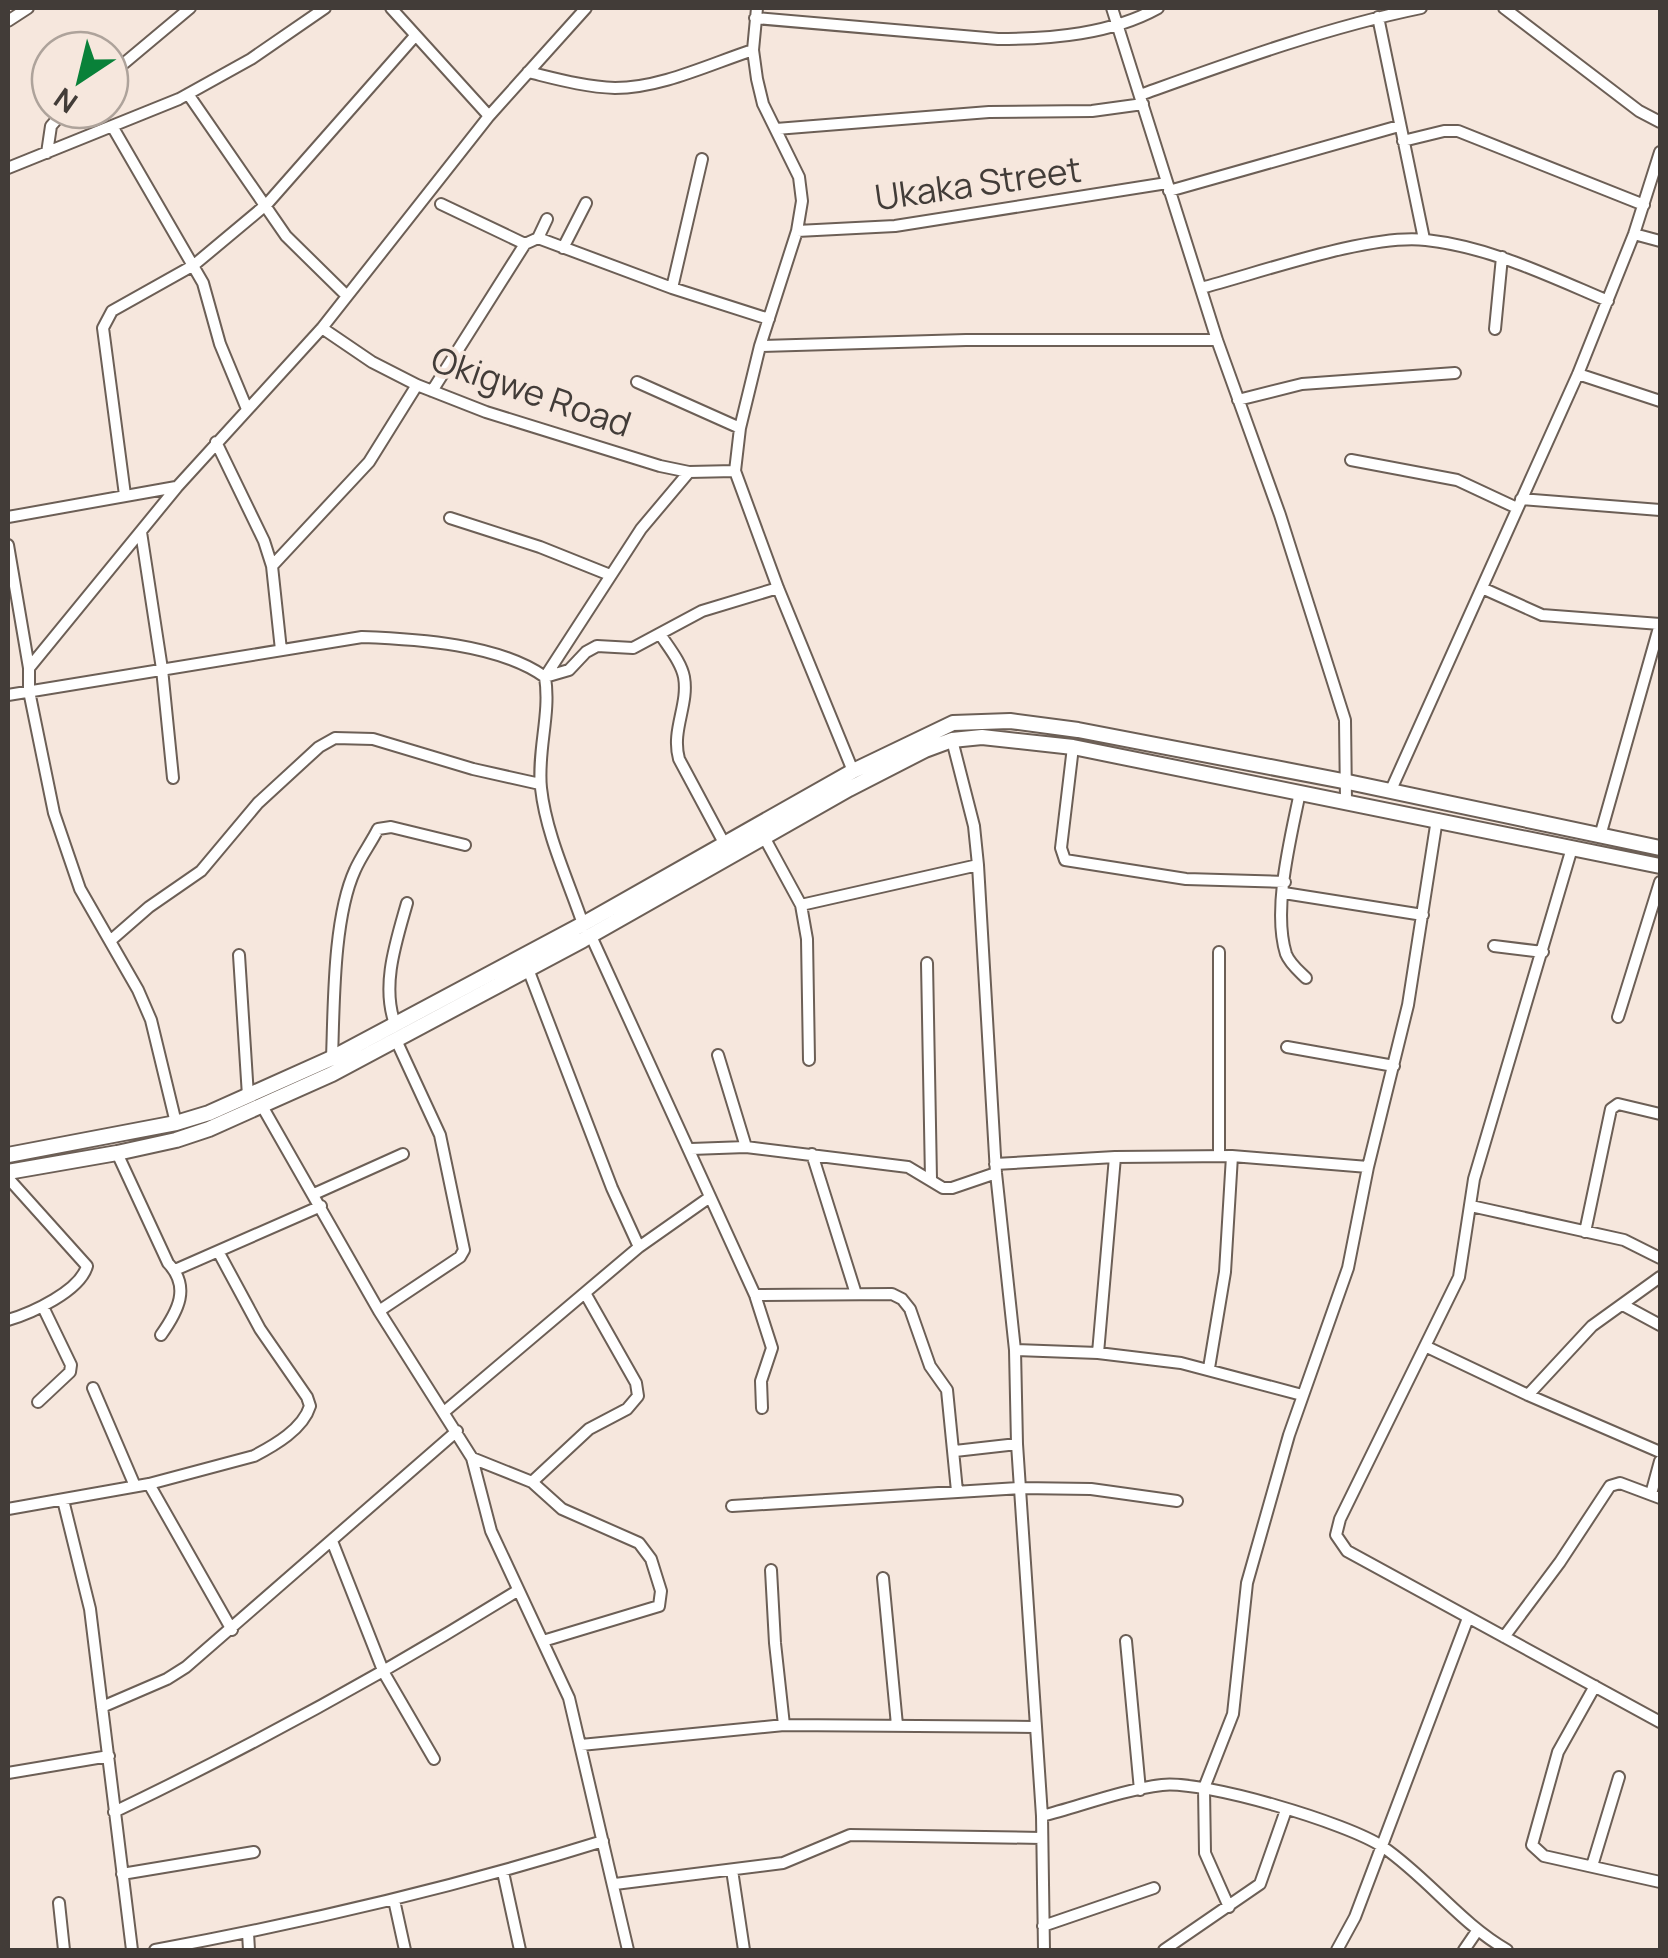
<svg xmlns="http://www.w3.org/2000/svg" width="1668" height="1958" viewBox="0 0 1668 1958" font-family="Manrope,sans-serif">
  <rect width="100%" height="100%" fill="#f6e7dd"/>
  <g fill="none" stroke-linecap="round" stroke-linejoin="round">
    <defs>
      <path id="street" d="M 391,8 L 489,116
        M 757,8 L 753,50 L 757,79 L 763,104 L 799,177 L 802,201 L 797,231 L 760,346 L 740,428 L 735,471 L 778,588 L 853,771
        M 1112,8 L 1217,340 L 1280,515 L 1345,720 L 1346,801
        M 1504,8 L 1639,111 L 1660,122
        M 1378,17 L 1424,239
        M 755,18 L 998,39 C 1052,39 1111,34 1158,8
        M 8,21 L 28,8
        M 528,72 C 557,79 585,87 615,88 C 661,88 710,64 753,50
        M 110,75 L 190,8
        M 188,94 L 286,236 L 347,296
        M 1140,95 C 1232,62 1324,28 1421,8
        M 112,126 L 203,283 L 220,344 L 247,409
        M 776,129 L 989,112 L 1092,111 L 1143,104
        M 1403,141 L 1444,131 L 1458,131 L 1644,205
        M 47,153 L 51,126 L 65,110
        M 8,168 L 179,99 L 251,59 L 325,8
        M 1169,191 L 1399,126
        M 441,204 L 525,244
        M 797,231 L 895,226 L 1167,183
        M 1634,234 L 1660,241
        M 538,238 L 672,288 L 769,319
        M 563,248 L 586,203
        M 672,288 L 702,159
        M 1201,288 C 1259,273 1370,233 1426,240 C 1490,247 1549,276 1608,301
        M 322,328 L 372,362 L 417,385 L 486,412 L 660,466 L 689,472 L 735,471
        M 1495,329 L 1502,257
        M 760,346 L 966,340 L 1217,340
        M 1578,374 L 1660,401
        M 637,382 L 740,428
        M 432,391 L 525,244 L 538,238 L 547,219
        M 1238,400 L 1302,384 L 1455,373
        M 216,442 L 264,541 L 272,566 L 281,650
        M 1351,460 L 1457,480 L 1517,508
        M 125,495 L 103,328 L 112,311 L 194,265 L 267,204 L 415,36
        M 1521,499 L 1660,510
        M 8,517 L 176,487
        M 450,518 L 540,547 L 610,575
        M 141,532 L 162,669 L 173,778
        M 8,545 L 29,668 L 29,691 L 54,813 L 80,889 L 138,990 L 151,1020 L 176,1123
        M 272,566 L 369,462 L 417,385
        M 1482,588 L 1542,615 L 1660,624
        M 660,634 C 669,648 681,662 684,677 C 689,705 671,730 679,759 L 724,843
        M 29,668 L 177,487 L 322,328 L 489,116 L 586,8
        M 545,677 L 569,670 L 586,652 L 597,646 L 633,648 L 702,611 L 778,588
        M 545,677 L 641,529 L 689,472
        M 8,695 L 362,637 C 417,639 499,644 545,677 C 551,714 537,751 541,788 C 546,834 568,880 583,924
        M 952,740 L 974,826 L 978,865 L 996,1173 L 1015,1350 L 1017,1444 L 1042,1816 L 1044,1950
        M 1073,747 L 1061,848 L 1065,860 L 1186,879 L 1285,882
        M 1300,792 C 1291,837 1272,909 1286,954 C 1290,964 1299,971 1306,978
        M 1390,792 L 1578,374 L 1634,234 L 1660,152
        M 1600,836 L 1660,624
        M 764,837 L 801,905 L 807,939 L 809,1060
        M 1572,848 L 1474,1179 L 1459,1277 L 1340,1519 L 1336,1535 L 1347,1551 L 1660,1722
        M 1284,893 L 1423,915
        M 801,905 L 978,865
        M 591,936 L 755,1295 L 772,1348 L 761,1381 L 762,1408
        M 110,941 L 149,907 L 201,871 L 258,803 L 319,747 L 335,738 L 373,739 L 473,769 L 540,784
        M 1494,946 L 1543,952
        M 1219,952 L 1219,1156
        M 239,955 L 248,1096
        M 927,963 L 931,1179
        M 528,969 L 612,1188 L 639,1247
        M 1618,1017 L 1660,882
        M 395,1024 C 381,985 396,942 407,903
        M 1287,1047 L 1394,1066
        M 718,1055 L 746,1147
        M 332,1058 C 334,1005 333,918 355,870 C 361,856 371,843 378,829 L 391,827 L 465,845
        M 262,1106 L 379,1311 L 472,1458 L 491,1531 L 569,1698 L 628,1950
        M 691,1149 L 746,1147 L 908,1167 L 943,1188 L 952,1188 L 996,1173
        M 117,1153 L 168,1263 C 191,1287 178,1311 161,1335
        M 812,1154 L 856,1294
        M 995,1164 L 1115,1157 L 1232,1156 L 1368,1167
        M 8,1178 L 87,1266 C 80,1291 32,1313 8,1320
        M 314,1194 L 403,1154
        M 1471,1206 L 1624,1240 L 1660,1258
        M 1585,1232 L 1611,1109 L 1618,1104 L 1660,1114
        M 175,1270 L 321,1206
        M 755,1295 L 892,1294 L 902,1299 L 910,1309 L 930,1366 L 947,1390 L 957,1491
        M 1623,1305 L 1660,1325
        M 379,1311 L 460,1257 L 464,1250 L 440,1135 L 396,1040
        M 1427,1347 L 1528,1395 L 1660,1452
        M 1015,1350 L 1098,1353 L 1181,1363 L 1302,1395
        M 1098,1353 L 1115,1157
        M 1209,1368 L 1225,1272 L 1232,1156
        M 93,1388 L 135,1486
        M 1528,1395 L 1592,1326 L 1660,1277
        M 38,1402 L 70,1372 L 71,1365 L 43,1307
        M 444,1412 L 639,1247 L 710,1197
        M 955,1451 L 1017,1444
        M 472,1458 L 532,1482 L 562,1509 L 639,1543 L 651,1559 L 661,1591 L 659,1606 L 543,1641
        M 532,1482 L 589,1429 L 627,1409 L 638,1396 L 636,1383 L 585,1293
        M 149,1484 L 232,1630
        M 1651,1494 L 1660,1461
        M 63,1500 L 90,1609 L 132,1950
        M 732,1506 L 1020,1488 L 1091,1489 L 1177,1501
        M 8,1509 L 149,1484 L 254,1456 C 275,1445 303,1429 310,1406 L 307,1397 L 260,1329 L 219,1253
        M 332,1541 L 384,1673 L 434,1759
        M 771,1570 L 775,1643 L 784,1725
        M 883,1578 L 897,1725
        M 1504,1637 L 1560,1562 L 1610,1486 L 1620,1483 L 1660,1498
        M 1126,1641 L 1140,1790
        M 1595,1686 L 1558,1752 L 1532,1845 L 1544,1856 L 1660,1882
        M 102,1707 L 167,1679 L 186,1667 L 457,1431
        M 581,1745 L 784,1725 L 1034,1727
        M 8,1773 L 109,1756
        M 114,1812 C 252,1746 387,1672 517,1591
        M 1042,1816 C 1081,1806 1122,1790 1162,1785 C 1203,1780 1348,1823 1383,1847 C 1428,1878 1460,1923 1507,1950
        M 1592,1866 L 1619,1777
        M 732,1870 L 744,1950
        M 503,1872 L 520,1950
        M 122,1874 L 254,1852
        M 615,1884 L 783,1863 L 850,1835 L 1042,1838
        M 394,1900 L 405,1950
        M 59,1903 L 64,1950
        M 1229,1907 L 1205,1853 L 1204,1788 L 1233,1714 L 1247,1583 L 1289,1435 L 1348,1268 L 1368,1167 L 1408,1005 L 1437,819
        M 1043,1926 L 1154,1888
        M 248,1933 L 249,1950
        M 155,1950 C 307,1922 456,1887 603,1841
        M 1164,1950 L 1260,1884 L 1286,1810
        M 1337,1950 L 1355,1917 L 1468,1618
        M 1464,1950 L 1477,1931"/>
      <path id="secondary" d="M 8,1155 L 176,1123 L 209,1113 L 332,1058 L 583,924 L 853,771 L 953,723 L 1010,721 L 1078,730 L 1348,782 L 1660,848
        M 8,1172 L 117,1153 L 176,1140 L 209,1129 L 332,1074 L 583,940 L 849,789 L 925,750 L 952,740 L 982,737 L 1073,747 L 1660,866"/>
    </defs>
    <use href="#street" stroke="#6c5f56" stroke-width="14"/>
    <use href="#secondary" stroke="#6c5f56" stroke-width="18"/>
    <use href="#street" stroke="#fff" stroke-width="10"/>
    <use href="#secondary" stroke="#fff" stroke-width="14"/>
  </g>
  <g text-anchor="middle" stroke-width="8" stroke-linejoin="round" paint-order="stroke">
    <g font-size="35" fill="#423c38" stroke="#f6e7dd">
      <text transform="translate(978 184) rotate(-8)" y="12">Ukaka Street</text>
      <text transform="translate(531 392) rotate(19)" y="12">Okigwe Road</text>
    </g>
  </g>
  <rect width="1668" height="1958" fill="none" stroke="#423c38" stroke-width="20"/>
  <g transform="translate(80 80) rotate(215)"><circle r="48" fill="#f6e7dd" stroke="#aea39b" stroke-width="2.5"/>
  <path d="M0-8L18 38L0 25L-18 38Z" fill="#098139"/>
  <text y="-15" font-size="28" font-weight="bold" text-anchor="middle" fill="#423c38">N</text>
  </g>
</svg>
